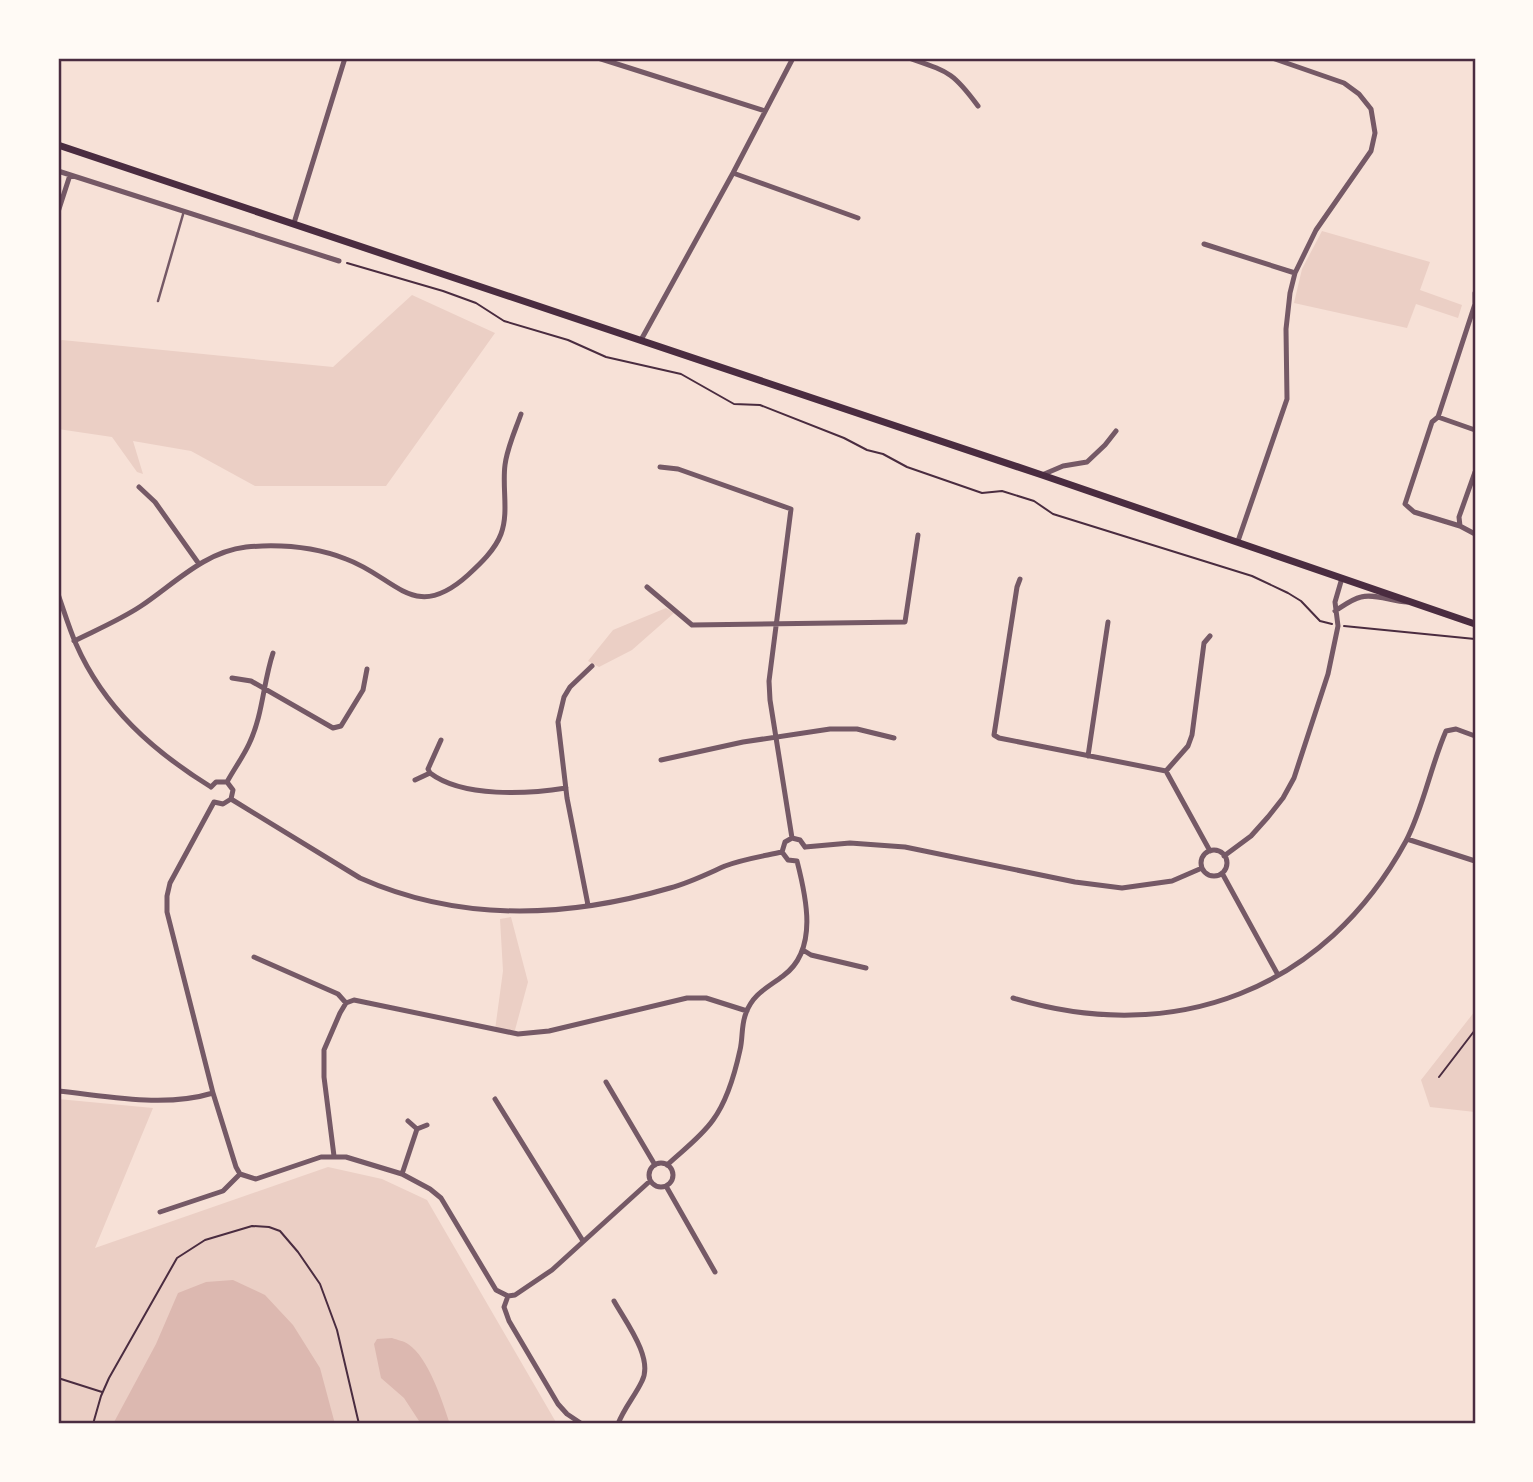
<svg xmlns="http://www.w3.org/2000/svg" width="1533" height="1482" viewBox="0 0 1533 1482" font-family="Figtree,sans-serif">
  <rect width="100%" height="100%" fill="#f7e1d7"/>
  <path fill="#ebcfc5" d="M 1322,231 L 1430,262 L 1420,290 L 1462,305 L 1458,318 L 1416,304 L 1407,328 L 1294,303 L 1302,269 Z
    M 412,295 L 495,333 L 386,486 L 255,486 L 191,451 L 133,441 L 143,474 L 137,472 L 112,437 L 58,429 L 58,342 L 62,340 L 333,367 Z
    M 666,608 L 674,613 L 632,650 L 599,667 L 588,661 L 613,630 Z
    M 511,917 L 528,982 L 515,1030 L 495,1030 L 503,971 L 500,919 Z
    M 1475,1011 L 1475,1112 L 1430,1107 L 1421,1080 Z
    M 58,1099 L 153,1108 L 95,1248 L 328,1167 L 382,1179 L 427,1200 L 557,1424 L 58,1424 Z"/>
  <path fill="#dcb8b0" d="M 233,1280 L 265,1295 L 293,1325 L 320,1368 L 335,1424 L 113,1424 L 156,1344 L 178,1293 L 206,1282 Z
    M 392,1338 C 397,1340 404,1341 408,1344 C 429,1358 442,1401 450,1424 L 421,1424 L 404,1398 L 381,1378 L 374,1344 L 377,1339 Z"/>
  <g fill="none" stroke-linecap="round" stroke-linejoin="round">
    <path stroke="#4a2c40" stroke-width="2" d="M 347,263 L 443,291 L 476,303 L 504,321 L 568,340 L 606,357 L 681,374 L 734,404 L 760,405 L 844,438 L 867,450 L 883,454 L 907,467 L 982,493 L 1002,491 L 1034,501 L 1053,514 L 1252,576 L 1288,593 L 1301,601 L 1320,621 L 1332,624
      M 1344,626 L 1475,639
      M 1439,1077 L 1475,1030
      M 58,1378 L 102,1392
      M 93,1424 L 101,1396 L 109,1378 L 177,1258 L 205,1240 L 252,1226 L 269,1227 L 280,1231 L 298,1252 L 320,1284 L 337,1330 L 359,1424"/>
    <path stroke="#755966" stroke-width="2.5" d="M 158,301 L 184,211"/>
    <path stroke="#755966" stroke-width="5" d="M 598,58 L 765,111
      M 909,58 C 949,72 953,72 978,106
      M 58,171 L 339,261
      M 733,173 L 858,218
      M 58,212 L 70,175
      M 294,223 L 345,58
      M 1204,244 L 1295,273
      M 1475,293 L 1475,303
      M 641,340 L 733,173 L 793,58
      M 1438,417 L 1475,430
      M 660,467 L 678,469 L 791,509 L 769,681 L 770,700 L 792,838
      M 1475,472 L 1459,517 L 1460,526 L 1475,534
      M 1042,475 L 1063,466 L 1087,462 L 1105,445 L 1116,431
      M 139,487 L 155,502 L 199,564
      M 1460,526 L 1414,512 L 1405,504 L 1432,422 L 1438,417 L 1475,304
      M 1238,541 L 1287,399 L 1286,329 L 1290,293 L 1295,273 L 1316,230 L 1371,151 L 1375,133 L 1371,109 L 1359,94 L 1344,83 L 1272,58
      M 1020,579 L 1017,587 L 994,735 L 999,738 L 1166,771 L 1210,851
      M 647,587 L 692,625 L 905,622 L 918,535
      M 58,594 C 64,611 69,628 76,644 C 104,708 153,751 211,787
      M 1335,611 C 1343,606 1352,599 1361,597 C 1375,593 1393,602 1407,602
      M 74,641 C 96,630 120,620 141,606 C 174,584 204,552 246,547 C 279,544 315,547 346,559 C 396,577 414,624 468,575 C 480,564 495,550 501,534 C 509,513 502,487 505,465 C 507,448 515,431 521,414
      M 232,678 L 251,681 L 333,728 L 341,726 L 363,690 L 367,669
      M 1088,756 L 1108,622
      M 661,760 L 743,742 L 830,729 L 857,729 L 894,738
      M 1166,771 L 1188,746 L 1192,735 L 1204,643 L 1210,636
      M 430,773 C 463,798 528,794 566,788
      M 430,773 L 428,769 L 441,740
      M 415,780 L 430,773
      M 227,782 C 234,769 243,757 249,744 C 263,715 263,683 273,653
      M 211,787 L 216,782 L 227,782 L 233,790 L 231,799
      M 231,799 L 360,878 C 459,922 567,918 670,888 C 689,883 707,874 725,866 C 743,859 764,856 782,852
      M 214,802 L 170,883 L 167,896 L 167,912 L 213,1093 L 236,1167 L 240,1174
      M 214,802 L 223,804 L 231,799
      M 1407,839 L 1475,861
      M 805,847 L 850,843 L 905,847 L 1075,882 L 1122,888 L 1172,881 L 1202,868
      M1201 863a13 13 0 1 1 26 0a13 13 0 1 1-26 0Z
      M 782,852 L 785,842 L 792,838 L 800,840 L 805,847
      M 782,852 L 788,860 L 797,861
      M 1224,856 L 1251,836 L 1268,817 L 1283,798 L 1294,778 L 1328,674 L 1338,626 L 1335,602 L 1342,578
      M 1222,873 L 1278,975
      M 588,905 L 567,798 L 558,722 L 564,697 L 570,687 L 592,666
      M 803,950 L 811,955 L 866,968
      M 254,957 L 338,994 L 346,1003
      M 1013,998 C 1175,1047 1325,990 1406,841 C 1423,809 1431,765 1446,731 L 1456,729 L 1475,736
      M 606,1082 L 655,1165
      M 58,1091 C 108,1096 164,1108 213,1093
      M 495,1099 L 583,1241
      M 408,1121 L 417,1129 L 427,1125
      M 334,1156 L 324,1077 L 324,1050 L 340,1013 L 346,1003 L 354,1000 L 518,1034 L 549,1031 L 687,998 L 706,998 L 747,1011
      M649 1175a12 12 0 1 1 24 0a12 12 0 1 1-24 0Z
      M 667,1165 C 682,1151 701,1137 713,1120 C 727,1101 735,1073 740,1050 C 743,1038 741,1025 746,1013 C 753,994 767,988 783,976 C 819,950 806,896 797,861
      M 402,1174 L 417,1129
      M 666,1186 L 715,1272
      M 160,1212 L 223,1191 L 240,1174 L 256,1179 L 321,1157 L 346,1157 L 402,1174 L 430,1189 L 441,1198 L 496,1290 L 508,1296
      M 508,1296 L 515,1295 L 552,1270 L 650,1181
      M 508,1296 L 504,1307 L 509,1321 L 558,1404 L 567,1414 L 582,1424
      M 614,1301 C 625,1321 654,1358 642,1381 C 635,1396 624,1408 618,1424"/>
    <path stroke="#4a2c40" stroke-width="7" d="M 58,145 L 1042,475 L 1475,624"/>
  </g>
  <rect width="1533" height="1482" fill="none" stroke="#fffaf5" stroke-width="119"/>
  <rect x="60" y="60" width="1414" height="1362" fill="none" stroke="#4a2c40" stroke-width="2.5"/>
</svg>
